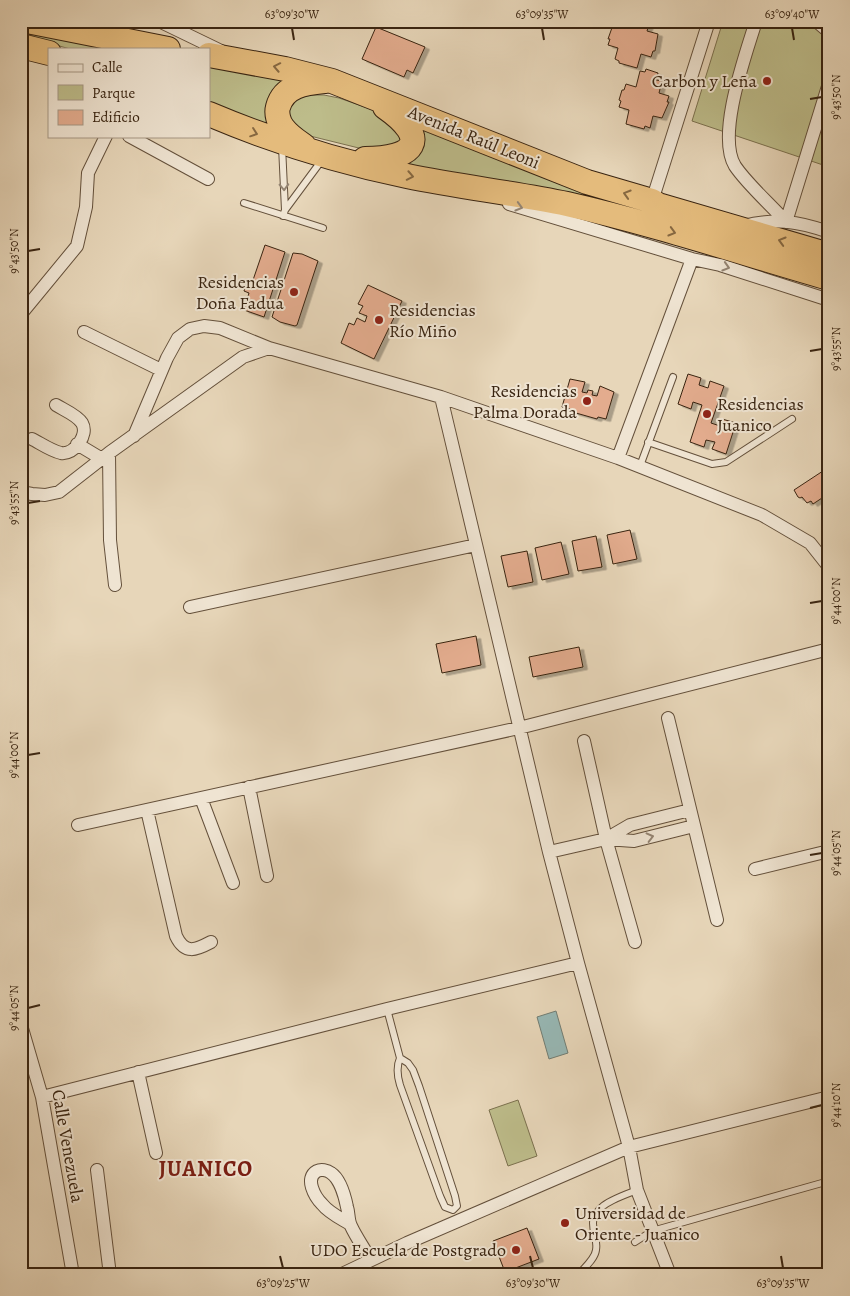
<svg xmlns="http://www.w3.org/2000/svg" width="850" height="1296" viewBox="0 0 850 1296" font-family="Alegreya,serif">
  <defs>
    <filter id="shadow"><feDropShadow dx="4.5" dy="2.5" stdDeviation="0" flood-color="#0004"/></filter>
  </defs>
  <rect width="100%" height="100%" fill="#e7d6b9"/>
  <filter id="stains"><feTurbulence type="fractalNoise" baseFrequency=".004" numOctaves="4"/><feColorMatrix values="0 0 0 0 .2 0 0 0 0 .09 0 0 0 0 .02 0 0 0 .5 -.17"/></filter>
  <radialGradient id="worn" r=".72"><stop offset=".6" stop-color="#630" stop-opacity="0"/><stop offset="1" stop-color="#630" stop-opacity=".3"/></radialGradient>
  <path fill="#bdbc8a" stroke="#7b704e" d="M 723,21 L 829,21 L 829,167 L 692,121 Z
    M 21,27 L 131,49 L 70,49 L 21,35 Z
    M 209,63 L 284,78 L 270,127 L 209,105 Z
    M 306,95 L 324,95 L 339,98 L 379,112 L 407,141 L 371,151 L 306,135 L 287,119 L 291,101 Z
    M 414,125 L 732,233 L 399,163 Z
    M 518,1100 L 537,1156 L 508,1166 L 489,1110 Z"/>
  <path fill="#97b8b5" stroke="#717d73" d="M 556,1011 L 568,1053 L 549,1059 L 537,1017 Z"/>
  <path fill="#e3ac8e" stroke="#392411" filter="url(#shadow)" d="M 625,21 L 650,21 L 647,31 L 658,34 L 655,51 L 653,51 L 651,57 L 641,54 L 637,68 L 619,63 L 619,61 L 615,59 L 618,48 L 608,45 L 610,39 L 608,39 L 614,22 L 624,25 Z
    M 376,27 L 425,47 L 413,73 L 407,70 L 404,77 L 362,59 Z
    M 646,69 L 658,73 L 656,80 L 662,81 L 659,93 L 669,96 L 667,102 L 669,102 L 662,118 L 653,116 L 650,128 L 645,126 L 644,129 L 626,124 L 629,110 L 619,107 L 621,101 L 619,100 L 622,90 L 624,90 L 626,84 L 636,87 L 640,71 L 645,72 Z
    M 265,245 L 285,252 L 264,317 L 244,310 L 249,293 L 244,291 L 247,281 L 252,283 Z
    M 293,253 L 302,254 L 318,261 L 297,325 L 295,326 L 280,322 L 272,317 Z
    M 368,285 L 402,301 L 374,359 L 341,343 L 349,323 L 354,325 L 357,318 L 365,322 L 367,316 L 359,313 L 363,306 L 358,304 Z
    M 688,374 L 701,378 L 699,385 L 708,388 L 710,381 L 724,386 L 711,423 L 720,426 L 722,419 L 736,423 L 726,454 L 712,449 L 715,442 L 706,440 L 704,447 L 690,442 L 702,405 L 693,402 L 691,409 L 678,404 Z
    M 570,379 L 585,382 L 582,392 L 587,393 L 588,390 L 593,391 L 592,395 L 597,396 L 600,386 L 614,392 L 606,419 L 598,417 L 597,419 L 569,411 L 570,409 L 562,407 Z
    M 829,467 L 829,495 L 826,497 L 825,496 L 813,504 L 811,501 L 807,503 L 802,497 L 800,498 L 798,497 L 794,490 Z
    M 630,530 L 637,559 L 613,564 L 607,535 Z
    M 596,536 L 602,567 L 578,571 L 572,541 Z
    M 561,542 L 569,574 L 542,580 L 535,548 Z
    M 828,542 L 829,543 L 829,556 L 821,548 Z
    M 527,551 L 533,582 L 508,587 L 501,556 Z
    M 476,636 L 481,665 L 442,673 L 436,644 Z
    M 579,647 L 583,667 L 533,677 L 529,657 Z
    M 527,1228 L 539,1259 L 505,1272 L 493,1241 Z"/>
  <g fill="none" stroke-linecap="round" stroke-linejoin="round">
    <defs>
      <path id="lane" d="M 282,146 L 285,210
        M 244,203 L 323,228
        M 283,216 L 285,210 L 322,160
        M 648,442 L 712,464 L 726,462 L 792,419
        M 640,466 L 673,377
        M 387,1009 L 400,1058 L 408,1063 L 413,1070 L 419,1086 L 455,1196 L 457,1206 L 453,1210 L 445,1207 L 440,1196 L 400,1085 C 397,1075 396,1067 400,1058
        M 635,1242 L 652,1231 L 829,1181
        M 578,1275 C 584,1268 595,1259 596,1250 C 599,1234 584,1223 602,1207 C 609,1200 627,1194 637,1190"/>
      <path id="street" d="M 159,21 L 221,51
        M 756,21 C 746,54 716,135 735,166 C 747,184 771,205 786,222 L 829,83
        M 816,21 L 829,32
        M 129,136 L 208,179
        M 652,201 L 709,21
        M 509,204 L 692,259 L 720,265 L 829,300
        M 743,226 C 776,218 797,221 829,232
        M 21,314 L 77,246 L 86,207 L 88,173 L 106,136
        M 84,332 L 161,370
        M 441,397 L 549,852 L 578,963 L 629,1147 L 637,1190 L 670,1275
        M 134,436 L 167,358 L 178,338 L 190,329 L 204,326 L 220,328 L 269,348 L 441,397 L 618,458 L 762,515 L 810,543 L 829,567
        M 32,439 C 40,443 51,451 61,453 C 74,455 89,435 82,423 C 77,415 64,410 56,405
        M 77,444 L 102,459
        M 109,453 L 110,540 L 115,585
        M 618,458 L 692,259
        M 21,492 L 32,494 L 45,495 L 59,492 L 109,453 L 243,357 L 269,348
        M 190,607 L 476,545
        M 668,718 L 717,920
        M 584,741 L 606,839 L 635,942
        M 249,787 L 267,876
        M 201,798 L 233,883
        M 147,810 L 176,936 C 185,955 196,950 211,942
        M 78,825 L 519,728 L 829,649
        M 606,839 L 634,841 L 694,826
        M 549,852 L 606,839 L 630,825 L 690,810
        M 755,869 L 829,851
        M 21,1025 L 42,1097 L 73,1275
        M 138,1072 L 156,1153
        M 42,1097 L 387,1009 L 578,963
        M 97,1170 L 110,1275
        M 350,1224 C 340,1218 329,1213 322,1204 C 315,1197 304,1178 317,1171 C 321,1169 327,1170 331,1173 C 340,1179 345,1197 347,1207 C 349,1213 348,1220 351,1226 C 356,1237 364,1248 370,1259 L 377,1257
        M 340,1275 L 407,1243 L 629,1147 L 829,1097
        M 827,1275 L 829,1274"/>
      <path id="highway" d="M 27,21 L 168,49
        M 21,46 L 49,53
        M 209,55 L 285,69 L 332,81 L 587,182 L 652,201 L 658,205 L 829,255
        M 209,114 C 273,141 339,162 407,176 C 460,187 514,193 567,204 C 655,224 742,253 829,278
        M 304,146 C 297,141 289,136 283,128 C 279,123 276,114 278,107 C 284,85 306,83 325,81
        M 365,159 C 414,159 432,140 385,107"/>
    </defs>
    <use href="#lane" stroke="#64503b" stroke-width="8"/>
    <use href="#street" stroke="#64503b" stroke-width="14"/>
    <use href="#highway" stroke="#392411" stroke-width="26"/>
    <use href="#lane" stroke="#efe4d2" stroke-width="6"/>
    <use href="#street" stroke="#efe4d2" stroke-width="12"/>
    <use href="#highway" stroke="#e4bb7c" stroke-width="24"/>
  </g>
  <defs><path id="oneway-chevron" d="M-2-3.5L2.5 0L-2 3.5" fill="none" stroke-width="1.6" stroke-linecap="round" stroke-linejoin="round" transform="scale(1.25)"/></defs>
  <g stroke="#866841">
    <use href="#oneway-chevron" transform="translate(277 67) rotate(-169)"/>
    <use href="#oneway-chevron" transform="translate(254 133) rotate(19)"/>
    <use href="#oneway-chevron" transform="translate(410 176) rotate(11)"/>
    <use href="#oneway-chevron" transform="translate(627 194) rotate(-163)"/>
    <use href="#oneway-chevron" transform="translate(672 232) rotate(16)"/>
    <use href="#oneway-chevron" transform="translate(782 241) rotate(-164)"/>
  </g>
  <g stroke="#948472">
    <use href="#oneway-chevron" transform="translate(284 187) rotate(88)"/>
    <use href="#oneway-chevron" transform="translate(519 207) rotate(16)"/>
    <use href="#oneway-chevron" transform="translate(726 267) rotate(17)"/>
    <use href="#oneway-chevron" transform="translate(650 837) rotate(-14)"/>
  </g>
  <path fill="none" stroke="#392411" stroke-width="2" d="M 292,28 L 294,40M 542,28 L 544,40M 792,28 L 794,40M 810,99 L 822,97M 28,251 L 40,249M 810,351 L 822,349M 28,503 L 40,501M 810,603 L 822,601M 28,755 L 40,753M 810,855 L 822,853M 28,1008 L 40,1005M 810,1108 L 822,1105M 280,1256 L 283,1268M 530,1256 L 533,1268M 781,1256 L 783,1268"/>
  <g fill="#8f2418" stroke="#efe4d2" stroke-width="2">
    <circle cx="767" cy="81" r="5"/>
    <circle cx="294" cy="292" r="5"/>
    <circle cx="379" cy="320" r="5"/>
    <circle cx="587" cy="401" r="5"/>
    <circle cx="707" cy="414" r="5"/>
    <circle cx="565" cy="1223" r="5"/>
    <circle cx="516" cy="1250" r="5"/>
  </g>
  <g text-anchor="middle" stroke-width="4" stroke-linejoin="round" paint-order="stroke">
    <g font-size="18" fill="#392411" stroke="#efe4d2" text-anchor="end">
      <text x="757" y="87">Carbon y Leña</text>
      <text x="284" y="288">Residencias<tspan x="284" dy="21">Doña Fadua</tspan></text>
      <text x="389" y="316" text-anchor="start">Residencias<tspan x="389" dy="21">Río Miño</tspan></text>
      <text x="577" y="397">Residencias<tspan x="577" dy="21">Palma Dorada</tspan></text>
      <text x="717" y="410" text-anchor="start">Residencias<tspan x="717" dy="21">Juanico</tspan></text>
      <text x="575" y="1219" text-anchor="start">Universidad de<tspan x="575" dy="21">Oriente - Juanico</tspan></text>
      <text x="506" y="1256">UDO Escuela de Postgrado</text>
    </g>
    <g font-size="18" fill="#392411" stroke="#efe4d2">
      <text transform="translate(474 137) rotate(22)" y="6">Avenida Raúl Leoni</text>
      <text transform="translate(68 1146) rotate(80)" y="6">Calle Venezuela</text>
    </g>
    <g font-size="22" font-weight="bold" letter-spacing="1" fill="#7a1f14" stroke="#efe4d2">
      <text x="206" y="1176">JUANICO</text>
    </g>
  </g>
  <rect width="850" height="1296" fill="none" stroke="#e7d6b9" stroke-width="55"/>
  <rect x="48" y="48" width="162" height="90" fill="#efe4d2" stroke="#a69785"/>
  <rect x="58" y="64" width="25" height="8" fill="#efe4d2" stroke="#a69785"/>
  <text x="92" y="72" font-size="15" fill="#392411">Calle</text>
  <rect x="58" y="85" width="25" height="15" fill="#bdbc8a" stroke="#a69785"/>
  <text x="92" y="98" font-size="15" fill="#392411">Parque</text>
  <rect x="58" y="110" width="25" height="15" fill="#e3ac8e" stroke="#a69785"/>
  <text x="92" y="122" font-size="15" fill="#392411">Edificio</text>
  <rect x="28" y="28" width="794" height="1240" fill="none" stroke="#392411" stroke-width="2"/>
  <g font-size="12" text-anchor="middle" fill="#392411">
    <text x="292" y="18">63°09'30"W</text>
    <text x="542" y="18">63°09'35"W</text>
    <text x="792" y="18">63°09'40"W</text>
    <text transform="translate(836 97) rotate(-90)" y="4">9°43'50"N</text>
    <text transform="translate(14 251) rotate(-90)" y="4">9°43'50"N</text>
    <text transform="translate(836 349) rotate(-90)" y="4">9°43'55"N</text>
    <text transform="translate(14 503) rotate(-90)" y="4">9°43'55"N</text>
    <text transform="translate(836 601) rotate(-90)" y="4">9°44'00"N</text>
    <text transform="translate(14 755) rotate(-90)" y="4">9°44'00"N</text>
    <text transform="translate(836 853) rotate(-90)" y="4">9°44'05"N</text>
    <text transform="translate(14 1008) rotate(-90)" y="4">9°44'05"N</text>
    <text transform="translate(836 1105) rotate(-90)" y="4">9°44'10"N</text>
    <text x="283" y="1287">63°09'25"W</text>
    <text x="533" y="1287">63°09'30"W</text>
    <text x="783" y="1287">63°09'35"W</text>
  </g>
  <rect width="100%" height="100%" filter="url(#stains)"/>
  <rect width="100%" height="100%" fill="url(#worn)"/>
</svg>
